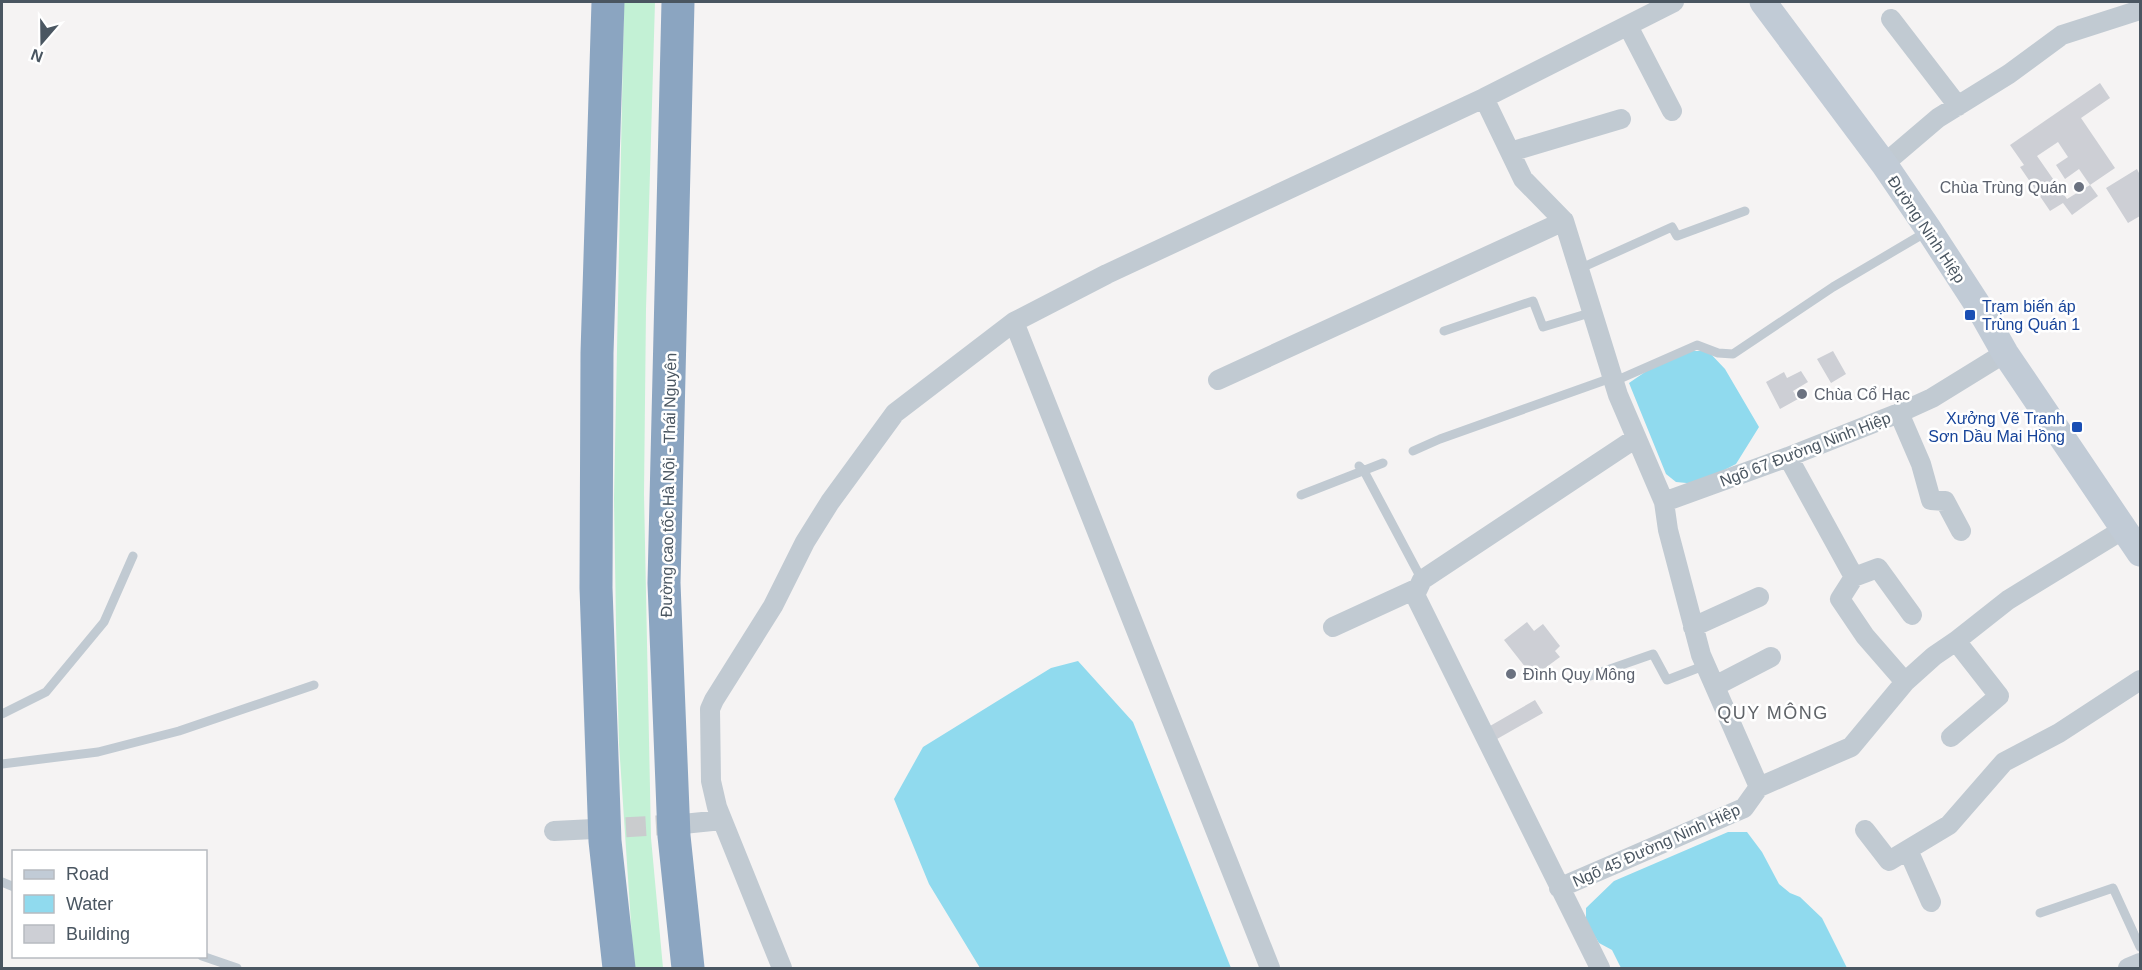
<svg xmlns="http://www.w3.org/2000/svg" width="2142" height="970" viewBox="0 0 2142 970" font-family="Arial,sans-serif">
  <rect width="100%" height="100%" fill="#f5f3f3"/>
  <path fill="#c3f1d5" d="M 624,2 L 655,2 L 646,309 L 644,494 L 651,838 L 663,968 L 634,968 L 619,744 L 616,624 L 614,499 Z"/>
  <path fill="#90daee" d="M 1685,351 L 1708,351 L 1725,369 L 1759,427 L 1736,464 L 1697,484 L 1676,482 L 1666,474 L 1629,383 L 1648,370 Z
    M 1078,661 L 1133,722 L 1231,968 L 980,968 L 929,884 L 894,799 L 923,747 L 1051,668 Z
    M 1728,832 L 1747,832 L 1762,852 L 1779,884 L 1790,893 L 1800,897 L 1822,918 L 1847,968 L 1621,968 L 1612,950 L 1599,943 L 1586,922 L 1586,908 L 1614,881 Z"/>
  <path fill="#cdcfd5" d="M 2100,83 L 2110,98 L 2081,118 L 2115,168 L 2090,185 L 2079,169 L 2065,179 L 2056,165 L 2068,157 L 2058,142 L 2037,156 L 2067,199 L 2090,185 L 2098,196 L 2072,215 L 2063,203 L 2050,211 L 2020,167 L 2024,165 L 2010,145 Z
    M 2137,169 L 2140,175 L 2140,216 L 2128,223 L 2106,188 Z
    M 1833,351 L 1846,374 L 1831,383 L 1817,359 Z
    M 1801,371 L 1808,382 L 1793,391 L 1798,399 L 1780,409 L 1766,382 L 1784,372 L 1787,378 Z
    M 1527,622 L 1534,631 L 1543,624 L 1560,646 L 1555,651 L 1560,657 L 1533,677 L 1504,640 Z
    M 1535,700 L 1543,713 L 1497,739 L 1490,726 Z"/>
  <g fill="none" stroke-linecap="round" stroke-linejoin="round">
    <path stroke="#caccce" stroke-width="20" stroke-dasharray="20 10" stroke-linecap="butt" d="M 596,829 L 683,824"/>
    <path stroke="#c1cad2" stroke-width="9" d="M 1579,269 L 1672,227 L 1677,236 L 1745,211
      M 1444,331 L 1533,301 L 1543,327 L 1593,312
      M 1615,381 L 1697,345 L 1718,353 L 1733,354 L 1833,287 L 1928,231
      M 1413,451 L 1440,439 L 1614,377
      M 1359,466 L 1364,471 L 1422,580
      M 1301,495 L 1383,463
      M 1590,676 L 1653,654 L 1667,680 L 1706,665
      M 2,714 L 46,692 L 104,622 L 133,556
      M 2,764 L 98,752 L 179,731 L 314,685
      M 2,882 L 14,887
      M 2040,913 L 2113,888 L 2140,947
      M 202,956 L 237,968"/>
    <path stroke="#c1cad2" stroke-width="20" d="M 1891,19 L 1958,106
      M 1628,26 L 1672,111
      M 1484,98 L 1523,179 L 1564,221 L 1618,395 L 1664,502 L 1668,530 L 1701,655 L 1759,787
      M 1510,152 L 1621,119
      M 1884,164 L 1938,118 L 2009,74 L 2062,35 L 2140,10
      M 1014,322 L 1270,968
      M 1218,380 L 1564,221
      M 1899,413 L 1921,464 L 1931,500 L 1945,501 L 1961,531
      M 1788,457 L 1854,577 L 1840,599 L 1865,636 L 1905,682
      M 1664,502 L 1788,457 L 1899,413 L 1932,398 L 2005,353
      M 1854,577 L 1878,568 L 1912,615
      M 1333,627 L 1418,588
      M 1693,627 L 1759,597
      M 1715,686 L 1771,657
      M 1951,737 L 1999,696 L 1956,641
      M 683,824 L 722,820
      M 1865,830 L 1889,861 L 1949,825 L 2004,762 L 2059,733 L 2140,680
      M 554,831 L 594,829
      M 1908,850 L 1931,902
      M 1559,888 L 1744,808 L 1759,787 L 1851,747 L 1905,682 L 1934,656 L 1956,641 L 2008,600 L 2124,529
      M 782,968 L 717,807 L 711,781 L 710,709 L 714,700 L 773,606 L 805,542 L 830,502 L 895,413 L 1014,322 L 1107,274 L 1484,98 L 1674,2
      M 1600,968 L 1415,595 L 1422,580 L 1636,438
      M 2128,968 L 2140,963"/>
    <path stroke="#c1cbd6" stroke-width="27" d="M 1763,2 L 1884,164 L 1929,230 L 1979,307 L 2005,353 L 2140,553"/>
    <path stroke="#8ba5c1" stroke-width="33" d="M 608,2 L 597,353 L 596,588 L 605,841 L 619,968
      M 678,2 L 664,583 L 674,836 L 688,968"/>
  </g>
  <g fill="#6b7280" stroke="#fff" stroke-width="2">
    <circle cx="2079" cy="187" r="6"/>
    <circle cx="1802" cy="394" r="6"/>
    <circle cx="1511" cy="674" r="6"/>
  </g>
  <g fill="#1a4fb4" stroke="#fff" stroke-width="2">
    <rect x="1964" y="309" width="12" height="12" rx="3"/>
    <rect x="2071" y="421" width="12" height="12" rx="3"/>
  </g>
  <g text-anchor="middle" stroke-width="5" stroke-linejoin="round" paint-order="stroke">
    <g font-size="16" fill="#5b616d" stroke="#fff" text-anchor="start">
      <text x="2067" y="193" text-anchor="end">Chùa Trùng Quán</text>
      <text x="1814" y="400">Chùa Cổ Hạc</text>
      <text x="1523" y="680">Đình Quy Mông</text>
    </g>
    <g font-size="16" fill="#4a5661" stroke="#fff">
      <text transform="translate(1927 229) rotate(56)" y="6">Đường Ninh Hiệp</text>
      <text transform="translate(1805 449) rotate(-21)" y="6">Ngõ 67 Đường Ninh Hiệp</text>
      <text transform="translate(668 485) rotate(-89)" y="6">Đường cao tốc Hà Nội - Thái Nguyên</text>
      <text transform="translate(1656 845) rotate(-24)" y="6">Ngõ 45 Đường Ninh Hiệp</text>
    </g>
    <g font-size="16" fill="#164399" stroke="#fff" text-anchor="start">
      <text x="1982" y="312">Trạm biến áp<tspan x="1982" dy="18">Trùng Quán 1</tspan></text>
      <text x="2065" y="424" text-anchor="end">Xưởng Vẽ Tranh<tspan x="2065" dy="18">Sơn Dầu Mai Hồng</tspan></text>
    </g>
    <g font-size="18" letter-spacing="1.5" fill="#5f6368" stroke="#fff">
      <text x="1773" y="719">QUY MÔNG</text>
    </g>
  </g>
  <rect width="2142" height="970" fill="none" stroke="#4a5661" stroke-width="6"/>
  <rect x="12" y="850" width="195" height="108" fill="#ffffff" stroke="#b7bbc0" stroke-width="1.5"/>
  <rect x="24" y="870" width="30" height="9" fill="#c1cbd6" stroke="#b7bbc0" stroke-width="1.5"/>
  <text x="66" y="880" font-size="18" fill="#4a5661">Road</text>
  <rect x="24" y="895" width="30" height="18" fill="#90daee" stroke="#b7bbc0" stroke-width="1.5"/>
  <text x="66" y="910" font-size="18" fill="#4a5661">Water</text>
  <rect x="24" y="925" width="30" height="18" fill="#cdcfd5" stroke="#b7bbc0" stroke-width="1.5"/>
  <text x="66" y="940" font-size="18" fill="#4a5661">Building</text>
  <g transform="translate(42 42) rotate(200)" stroke="#ffffff" stroke-width="4.5" paint-order="stroke">
  <path d="M0-4.5L10 22L0 15L-10 22Z" fill="#4a5661"/>
  <text y="-9" font-size="16" font-weight="bold" text-anchor="middle" fill="#4a5661">N</text>
  </g>
</svg>
